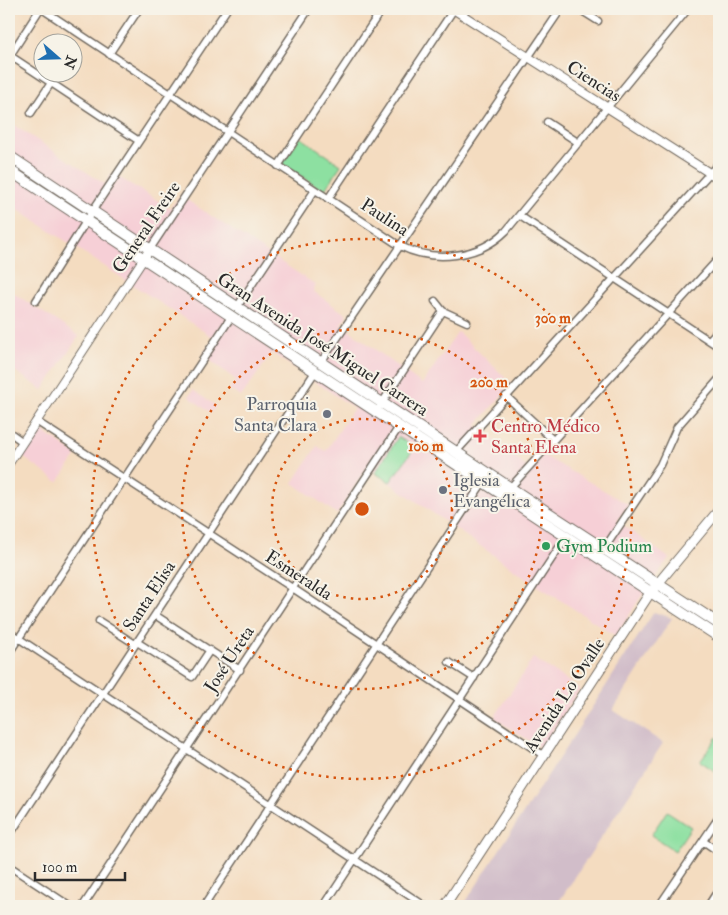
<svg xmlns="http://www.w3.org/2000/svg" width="728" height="915" viewBox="0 0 728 915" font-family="'IM FELL Double Pica',serif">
  <rect width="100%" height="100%" fill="#f7f3e8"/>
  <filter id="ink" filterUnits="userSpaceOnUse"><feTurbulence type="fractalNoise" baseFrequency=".02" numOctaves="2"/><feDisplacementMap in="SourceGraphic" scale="10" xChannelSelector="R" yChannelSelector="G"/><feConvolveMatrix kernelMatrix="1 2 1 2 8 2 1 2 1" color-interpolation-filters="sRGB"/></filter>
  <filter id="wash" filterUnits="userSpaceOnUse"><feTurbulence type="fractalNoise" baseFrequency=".0096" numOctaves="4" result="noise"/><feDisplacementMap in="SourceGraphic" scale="20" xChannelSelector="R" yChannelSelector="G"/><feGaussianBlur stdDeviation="1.12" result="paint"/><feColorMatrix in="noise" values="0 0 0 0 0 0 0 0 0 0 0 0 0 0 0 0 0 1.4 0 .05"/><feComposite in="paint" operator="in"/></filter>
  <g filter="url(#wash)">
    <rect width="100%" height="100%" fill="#f4dcc0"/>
    <path fill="#f6cfd6" d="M 9,122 L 105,184 L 112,173 L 170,208 L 181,196 L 316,285 L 313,291 L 347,315 L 341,324 L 422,384 L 458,332 L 512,384 L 476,425 L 530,470 L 543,455 L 629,505 L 617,521 L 669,558 L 640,598 L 616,636 L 532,582 L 367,467 L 337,514 L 293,483 L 317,446 L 326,451 L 354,408 L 272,353 L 241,397 L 229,389 L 236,380 L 203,355 L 214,338 L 9,204 Z
      M 9,290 L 79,336 L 43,390 L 9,367 Z
      M 193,390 L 216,406 L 211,413 L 189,397 Z
      M 41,430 L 77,455 L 58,482 L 23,457 Z
      M 533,658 L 580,689 L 541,748 L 494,718 Z
      M 719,827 L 719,848 L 710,841 Z"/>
    <path fill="#d1bdc9" d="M 654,612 L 672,618 L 613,710 L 663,743 L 556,906 L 463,906 Z"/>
    <path fill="#8de0a1" stroke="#5c8666" d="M 300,137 L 341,165 L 324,191 L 282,164 Z
      M 398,437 L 415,447 L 390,482 L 375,473 Z
      M 717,737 L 719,739 L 719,774 L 700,761 Z
      M 667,811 L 691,827 L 675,851 L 651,835 Z"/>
  </g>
  <g filter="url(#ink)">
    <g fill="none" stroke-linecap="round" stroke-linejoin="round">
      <defs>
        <path id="minor" d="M 42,9 L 400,246 C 434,263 479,258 506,231 L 688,9
          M 579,9 L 598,21
          M 109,54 L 139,9
          M 9,55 L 139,141
          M 9,57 L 40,9
          M 31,113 L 51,83
          M 547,122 L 579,143
          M 278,166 L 382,9
          M 328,199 L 454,9
          M 520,216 L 719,347
          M 150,249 L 309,9
          M 36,301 L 95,207 L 227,9
          M 435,301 L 443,311 L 467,322
          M 237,307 L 315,190
          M 709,340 L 719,329
          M 321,362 L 561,9
          M 506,396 L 553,440
          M 380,406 L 443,311
          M 36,421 L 297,591 L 543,755
          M 9,432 L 23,442
          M 456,452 L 719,163
          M 508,490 L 719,258
          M 604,549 L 660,465 L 677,427 L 719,379
          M 155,615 L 240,670
          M 99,621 L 135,644
          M 9,632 L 425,906
          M 137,642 L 192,677 L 210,650
          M 9,653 L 231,317
          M 449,662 L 474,678
          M 9,836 L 315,372
          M 703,841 L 719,852
          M 9,866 L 70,906
          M 83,906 L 399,427
          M 204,906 L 483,482
          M 324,906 L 566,537
          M 659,906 L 719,817
          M 708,906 L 715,895 L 719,897"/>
        <path id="tertiary" d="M 453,9 L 719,179
          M 9,463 L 150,249"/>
        <path id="secondary" d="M 445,906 L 650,593 L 719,510"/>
        <path id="primary" d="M 9,156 L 509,487 L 719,624
          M 9,170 L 719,637"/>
      </defs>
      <use href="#minor" stroke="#71695f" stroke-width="9"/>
      <use href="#tertiary" stroke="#71695f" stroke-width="10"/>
      <use href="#secondary" stroke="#71695f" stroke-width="11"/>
      <use href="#primary" stroke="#71695f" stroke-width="12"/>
      <use href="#minor" stroke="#fff" stroke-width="6"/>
      <use href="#tertiary" stroke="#fff" stroke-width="8"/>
      <use href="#secondary" stroke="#fff" stroke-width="9"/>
      <use href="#primary" stroke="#fff" stroke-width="10"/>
    </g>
  </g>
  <g fill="none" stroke="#d5540f" stroke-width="2.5" stroke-dasharray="2.5 5">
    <circle cx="362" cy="509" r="90"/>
    <circle cx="362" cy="509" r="180"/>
    <circle cx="362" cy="509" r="270"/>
  </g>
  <g fill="#6b7280" stroke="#f7f3e8" stroke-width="2">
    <circle cx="327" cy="414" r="5"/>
    <circle cx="443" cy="490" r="5"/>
  </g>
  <path fill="#e0444e" stroke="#f7f3e8" stroke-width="2" d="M477.5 428.5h5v5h5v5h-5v5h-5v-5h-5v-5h5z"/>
  <circle fill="#2e9e5b" stroke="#f7f3e8" stroke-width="2" cx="546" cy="546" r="5"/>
  <g text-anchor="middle" stroke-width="4" stroke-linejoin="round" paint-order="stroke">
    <g font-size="18" fill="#2b2b2b" stroke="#f7f3e8">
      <text transform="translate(594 81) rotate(33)" y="6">Ciencias</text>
      <text transform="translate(385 217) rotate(33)" y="6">Paulina</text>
      <text transform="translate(146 227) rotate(-56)" y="6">General Freire</text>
      <text transform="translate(323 344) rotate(33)" y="6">Gran Avenida José Miguel Carrera</text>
      <text transform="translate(299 575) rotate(33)" y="6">Esmeralda</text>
      <text transform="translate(149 596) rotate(-57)" y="6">Santa Elisa</text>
      <text transform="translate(229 659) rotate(-57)" y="6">José Ureta</text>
      <text transform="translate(564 695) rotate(-57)" y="6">Avenida Lo Ovalle</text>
    </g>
    <g font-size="18" fill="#5b616d" stroke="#f7f3e8" text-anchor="end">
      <text x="317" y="410">Parroquia<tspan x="317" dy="21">Santa Clara</tspan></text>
      <text x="453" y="486" text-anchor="start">Iglesia<tspan x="453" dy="21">Evangélica</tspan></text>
    </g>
    <g font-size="18" fill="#be3a42" stroke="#f7f3e8" text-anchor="start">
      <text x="491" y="432">Centro Médico<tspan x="491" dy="21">Santa Elena</tspan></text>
    </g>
    <g font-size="18" fill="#27864d" stroke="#f7f3e8" text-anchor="start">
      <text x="556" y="552">Gym Podium</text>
    </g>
  </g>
  <circle cx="362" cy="509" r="8" fill="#d5540f" stroke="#f7f3e8" stroke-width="2.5"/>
  <g font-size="15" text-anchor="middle" font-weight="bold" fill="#d5540f" stroke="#f7f3e8" stroke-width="4" stroke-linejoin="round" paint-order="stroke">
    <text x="553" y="323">300 m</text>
    <text x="489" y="387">200 m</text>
    <text x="426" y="451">100 m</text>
  </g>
  <rect width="728" height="915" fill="none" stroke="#f7f3e8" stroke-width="30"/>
  <g transform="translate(58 58) rotate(110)"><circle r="24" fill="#f7f3e8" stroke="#a5a39c"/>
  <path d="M0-4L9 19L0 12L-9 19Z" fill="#1f6fb2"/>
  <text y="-8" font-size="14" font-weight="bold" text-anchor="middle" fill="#2b2b2b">N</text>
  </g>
  <path d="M35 872v8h90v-8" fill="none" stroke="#2b2b2b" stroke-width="2.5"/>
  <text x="42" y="872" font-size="15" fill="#2b2b2b" stroke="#f7f3e8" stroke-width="4" paint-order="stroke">100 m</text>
</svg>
